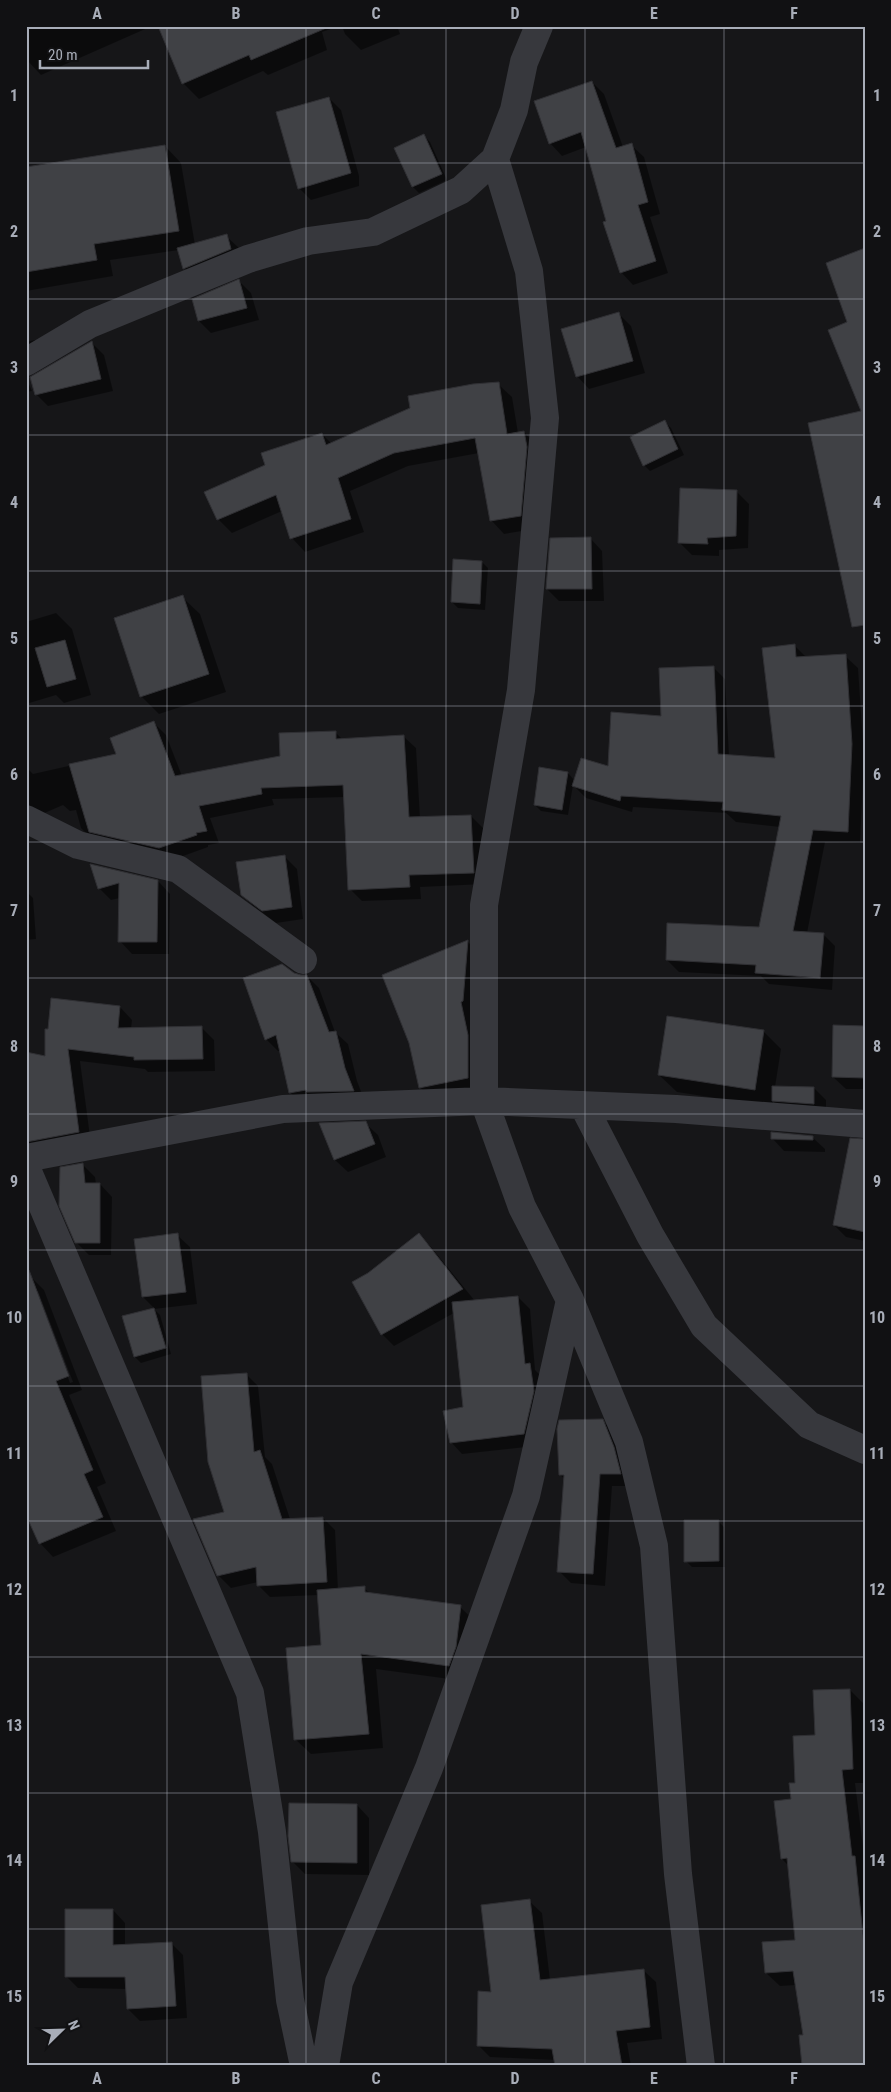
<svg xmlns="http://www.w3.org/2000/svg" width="891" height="2092" viewBox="0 0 891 2092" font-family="'Roboto Condensed',sans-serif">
  <rect width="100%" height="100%" fill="#161618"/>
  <path fill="#0007" fill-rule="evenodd" d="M 26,26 L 152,26 L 41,75 L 26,59 Z
    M 159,26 L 339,26 L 322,32 L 327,50 L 268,75 L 263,71 L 199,99 L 183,83 Z
    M 342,26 L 397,26 L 400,34 L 361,50 L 345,34 Z
    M 592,82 L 604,94 L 623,147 L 631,145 L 644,157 L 660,214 L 650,217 L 668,273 L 633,285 L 621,272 L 586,147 L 562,156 L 550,143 Z
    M 329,98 L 341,110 L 359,176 L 359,186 L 311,200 L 299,188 Z
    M 424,136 L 430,142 L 447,180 L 419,193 L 413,187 Z
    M 165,146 L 181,163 L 195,245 L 226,236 L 239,248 L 197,280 L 184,268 L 179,250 L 110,260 L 113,276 L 26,291 L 26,168 Z
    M 239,281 L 251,293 L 259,320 L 211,333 L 199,321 L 193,300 Z
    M 619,314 L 631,326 L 645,373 L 589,389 L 577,376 Z
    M 35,340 L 50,356 L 28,372 L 27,380 L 32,391 L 26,392 L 26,342 Z
    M 92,343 L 104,355 L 113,391 L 48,406 L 36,394 Z
    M 498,384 L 512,397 L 518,433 L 524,432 L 537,446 L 534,529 L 504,534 L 491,520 L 479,453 L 408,466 L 350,491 L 364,532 L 305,552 L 292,538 L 282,511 L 232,533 L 218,519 L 267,466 L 322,434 L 332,444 Z
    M 665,422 L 671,428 L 684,455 L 650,471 L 644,465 Z
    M 737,492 L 749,504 L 748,548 L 719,550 L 719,556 L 692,555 L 679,542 Z
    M 590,538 L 602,551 L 604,601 L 559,601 L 547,589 Z
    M 482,562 L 488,568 L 485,610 L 458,608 L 452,602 Z
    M 182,597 L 200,614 L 226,692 L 159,714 L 141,696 Z
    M 56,613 L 72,629 L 91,695 L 64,703 L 56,695 L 26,704 L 26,622 Z
    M 794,645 L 806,657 L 845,656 L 858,668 L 864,757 L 860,843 L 825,842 L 807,933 L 823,934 L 835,946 L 832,990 L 769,984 L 761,976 L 679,972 L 667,960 L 760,928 L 780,827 L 736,822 L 726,813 L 633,807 L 632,812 L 586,798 L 573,785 L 568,815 L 541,811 L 535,805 L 568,773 L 575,781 L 609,768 L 713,667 L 725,679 L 729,756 L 777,759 Z
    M 154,723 L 166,735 L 182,776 L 281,757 L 335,732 L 343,740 L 403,736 L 416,748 L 420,818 L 471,816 L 483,828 L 485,884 L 420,887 L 421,899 L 362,901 L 350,889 L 345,797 L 272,799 L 274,805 L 210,818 L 219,843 L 208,845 L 208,847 L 172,860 L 93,840 L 81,828 L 76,810 L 70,811 L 63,805 L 26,821 L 26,767 L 33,774 L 117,755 Z
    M 285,857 L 297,869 L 303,919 L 276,923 L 255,907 L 242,895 Z
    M 92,866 L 158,881 L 170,894 L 169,954 L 132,954 L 120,941 L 120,898 L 111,900 L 99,888 Z
    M 26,891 L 33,898 L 36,939 L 26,940 Z
    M 468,942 L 480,954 L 480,1090 L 433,1100 L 420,1087 L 410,1043 L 384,976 Z
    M 294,974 L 307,976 L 319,988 L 335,1032 L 348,1044 L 357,1081 L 365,1102 L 302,1105 L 290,1092 L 281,1050 L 278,1051 L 266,1039 Z
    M 120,1007 L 132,1020 L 131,1029 L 201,1027 L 214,1040 L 215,1071 L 148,1072 L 145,1069 L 80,1061 L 91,1144 L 26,1147 L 26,1053 L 46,1057 Z
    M 865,1027 L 865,1089 L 846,1089 L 833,1077 Z
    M 763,1031 L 781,1049 L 775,1087 L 814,1088 L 826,1100 L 826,1116 L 785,1113 L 773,1101 L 773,1107 L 677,1092 L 659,1075 Z
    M 365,1123 L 378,1135 L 386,1157 L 348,1172 L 335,1160 L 321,1124 Z
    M 812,1137 L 825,1149 L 825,1152 L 784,1151 L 772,1138 Z
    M 865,1140 L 865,1241 L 846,1237 L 834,1225 Z
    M 82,1164 L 95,1177 L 96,1184 L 100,1184 L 112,1197 L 111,1255 L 89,1255 L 76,1242 Z
    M 177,1235 L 190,1247 L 197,1304 L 154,1309 L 160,1315 L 171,1354 L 141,1363 L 135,1357 L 123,1317 L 155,1309 L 143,1297 Z
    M 419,1235 L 431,1247 L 475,1301 L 518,1297 L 530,1309 L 535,1370 L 541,1376 L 535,1446 L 462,1454 L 451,1442 L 464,1408 L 454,1313 L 394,1346 L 382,1334 L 368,1274 Z
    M 30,1276 L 44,1290 L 82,1390 L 69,1395 L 106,1483 L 97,1487 L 116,1531 L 53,1557 L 40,1543 ZM 36,1291 L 38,1291 L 73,1382 L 70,1383 Z
    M 246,1374 L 258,1386 L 265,1457 L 272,1464 L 290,1519 L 323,1518 L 335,1530 L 338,1590 L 364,1588 L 371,1594 L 460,1607 L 476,1622 L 464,1681 L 376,1669 L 383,1748 L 311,1754 L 295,1739 L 322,1646 L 319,1595 L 270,1597 L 258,1585 L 258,1582 L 231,1588 L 218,1575 Z
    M 602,1420 L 615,1433 L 632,1486 L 612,1486 L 605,1586 L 571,1583 L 559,1571 L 565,1479 L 560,1475 Z
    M 718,1521 L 724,1527 L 725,1567 L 692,1567 L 686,1561 Z
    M 850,1690 L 864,1704 L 865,1783 L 855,1783 L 865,1863 L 865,2066 L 804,2036 L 796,1985 L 780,1986 L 766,1973 L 796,1941 L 789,1866 L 782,1859 L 797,1784 L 816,1736 Z
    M 357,1805 L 369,1818 L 369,1875 L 305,1874 L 292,1861 Z
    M 529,1901 L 542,1913 L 550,1980 L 643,1970 L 656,1982 L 662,2039 L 627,2043 L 631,2066 L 556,2066 L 555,2060 L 490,2057 L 478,2045 L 493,1993 Z
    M 113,1910 L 125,1923 L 125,1945 L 171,1943 L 183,1955 L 187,2018 L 140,2021 L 128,2009 L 127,1989 L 78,1988 L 66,1976 Z"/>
  <path fill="#404145" stroke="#303034" d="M 158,26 L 331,26 L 251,60 L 249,55 L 182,84 Z
    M 592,81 L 616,148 L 632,143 L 648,202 L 638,205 L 656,261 L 620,273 L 603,222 L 606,221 L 581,132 L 549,144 L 534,101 Z
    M 329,97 L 351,173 L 298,189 L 276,112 Z
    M 424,134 L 442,174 L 412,187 L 394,148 Z
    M 165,145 L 179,231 L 94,244 L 97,260 L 26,272 L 26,167 Z
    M 227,234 L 231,249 L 183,269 L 177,248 Z
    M 865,248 L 865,625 L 852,627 L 808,423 L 861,411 L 828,330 L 847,322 L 826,263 Z
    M 239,279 L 247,308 L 198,321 L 192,299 Z
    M 619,312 L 633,361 L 576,377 L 561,329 Z
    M 92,341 L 101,379 L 35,395 L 30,377 Z
    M 499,382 L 507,434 L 524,431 L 527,447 L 521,516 L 490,521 L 475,438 L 394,453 L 338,478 L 351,519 L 290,539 L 276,495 L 217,520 L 204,492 L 265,465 L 261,453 L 322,433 L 326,445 L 410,408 L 408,396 L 473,384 Z
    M 665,420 L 678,449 L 643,466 L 630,437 Z
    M 680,488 L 737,490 L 736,536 L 707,538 L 708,544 L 678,543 Z
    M 591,537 L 592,589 L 546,589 L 550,538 Z
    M 453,559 L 482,561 L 480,604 L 451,602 Z
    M 183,595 L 209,674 L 140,697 L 114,618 Z
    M 65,640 L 76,679 L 47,687 L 35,648 Z
    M 795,644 L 796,657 L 846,654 L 852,744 L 848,832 L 813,830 L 793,931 L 824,933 L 820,978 L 755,973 L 756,965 L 666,960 L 667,923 L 759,927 L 781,816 L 722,810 L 723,802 L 621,796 L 620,801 L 572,786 L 581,758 L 608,766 L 611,712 L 661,716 L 659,668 L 714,666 L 718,754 L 775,758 L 762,648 Z
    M 154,721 L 175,776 L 280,756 L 279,733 L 336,731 L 336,739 L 404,735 L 409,817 L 471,815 L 474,873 L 409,875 L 410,887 L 348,890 L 343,785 L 261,788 L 262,794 L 199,806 L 207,831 L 196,833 L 197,835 L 159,848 L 89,832 L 69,764 L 116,754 L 110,738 Z
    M 539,767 L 568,772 L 562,810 L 534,805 Z
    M 285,855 L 292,907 L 262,911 L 241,895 L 236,862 Z
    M 90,864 L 158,880 L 157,942 L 118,942 L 119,883 L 98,889 Z
    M 468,940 L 463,1001 L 461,1002 L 468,1035 L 468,1078 L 419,1088 L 409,1043 L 382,975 Z
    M 282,964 L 294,973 L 301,975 L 307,975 L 329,1032 L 336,1031 L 345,1068 L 354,1091 L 307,1092 L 306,1090 L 289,1093 L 276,1035 L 265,1040 L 243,978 Z
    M 51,998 L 120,1006 L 118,1028 L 202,1026 L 203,1059 L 134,1060 L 134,1057 L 68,1049 L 79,1132 L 26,1142 L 26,1052 L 45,1056 L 45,1029 L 48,1029 Z
    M 667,1016 L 764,1030 L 755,1090 L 658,1075 Z
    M 833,1025 L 865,1026 L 865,1078 L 832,1077 Z
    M 772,1086 L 814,1087 L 814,1104 L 772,1101 Z
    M 366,1121 L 375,1144 L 334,1160 L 319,1123 Z
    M 771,1132 L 813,1136 L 813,1140 L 771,1139 Z
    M 850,1138 L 865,1139 L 865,1232 L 833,1225 Z
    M 83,1163 L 85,1183 L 100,1183 L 100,1243 L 75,1243 L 59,1206 L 60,1167 Z
    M 178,1233 L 186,1292 L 142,1297 L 134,1239 Z
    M 419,1233 L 463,1289 L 381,1335 L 352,1282 L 368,1273 Z
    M 29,1270 L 69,1376 L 56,1381 L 93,1470 L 84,1474 L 103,1517 L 39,1544 L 26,1515 L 26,1271 Z
    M 518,1296 L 525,1364 L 530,1363 L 534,1391 L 524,1434 L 450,1443 L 443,1411 L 463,1407 L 452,1302 Z
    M 154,1308 L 166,1348 L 134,1357 L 122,1316 Z
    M 247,1373 L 254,1452 L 260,1450 L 282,1519 L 323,1517 L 327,1582 L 257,1586 L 256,1567 L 217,1576 L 194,1522 L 193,1519 L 224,1512 L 208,1462 L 201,1376 Z
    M 603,1419 L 614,1447 L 621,1474 L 600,1474 L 593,1574 L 557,1572 L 564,1475 L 559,1475 L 557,1429 L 559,1420 Z
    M 684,1520 L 719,1520 L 719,1561 L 684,1562 Z
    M 365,1586 L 365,1592 L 461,1605 L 456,1647 L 449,1666 L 361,1654 L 369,1734 L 294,1740 L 286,1648 L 321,1645 L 317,1590 Z
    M 850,1689 L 853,1769 L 842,1770 L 852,1856 L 855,1856 L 865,1955 L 865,2066 L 802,2066 L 799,2035 L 803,2035 L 793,1971 L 765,1973 L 762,1942 L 795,1940 L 787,1858 L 781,1859 L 774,1801 L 791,1799 L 789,1783 L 795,1783 L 793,1736 L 815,1735 L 813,1690 Z
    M 289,1803 L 357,1804 L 357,1863 L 291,1862 L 288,1836 Z
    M 530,1899 L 540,1980 L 644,1969 L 650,2027 L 616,2031 L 622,2066 L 555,2066 L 552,2049 L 477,2046 L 478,1991 L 491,1992 L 481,1905 Z
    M 65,1909 L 113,1909 L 113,1945 L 172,1942 L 176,2006 L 127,2009 L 125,1977 L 65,1977 Z"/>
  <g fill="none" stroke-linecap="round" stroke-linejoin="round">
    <path stroke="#37383d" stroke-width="28" d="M 495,159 L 529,271 L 545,418 L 521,690 L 484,905 L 484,1101 L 522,1207 L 570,1300 L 629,1442 L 654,1546 L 678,1874 L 701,2066
      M 26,362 L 90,324 L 248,259 L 308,241 L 373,232 L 461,190 L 495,159 L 514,110 L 524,62 L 539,26
      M 26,819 L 78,845 L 178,869 L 303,960
      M 583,1105 L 650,1235 L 704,1326 L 809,1425 L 865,1450
      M 26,1158 L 283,1109 L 484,1101 L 676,1109 L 865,1124
      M 26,1167 L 250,1693 L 272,1832 L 290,2000 L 304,2066
      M 325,2066 L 339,1982 L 429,1768 L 526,1496 L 570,1300"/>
  </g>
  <path fill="none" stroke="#a8adb8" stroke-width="1" stroke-opacity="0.55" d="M 167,26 L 167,2066M 306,26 L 306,2066M 446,26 L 446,2066M 585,26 L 585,2066M 724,26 L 724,2066M 26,163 L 865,163M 26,299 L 865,299M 26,435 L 865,435M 26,571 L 865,571M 26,706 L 865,706M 26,842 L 865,842M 26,978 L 865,978M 26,1114 L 865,1114M 26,1250 L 865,1250M 26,1386 L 865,1386M 26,1521 L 865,1521M 26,1657 L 865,1657M 26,1793 L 865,1793M 26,1929 L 865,1929"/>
  <rect width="891" height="2092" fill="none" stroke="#111113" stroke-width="55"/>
  <g transform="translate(62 2030) rotate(67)" stroke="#111113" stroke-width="4" paint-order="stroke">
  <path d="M0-4L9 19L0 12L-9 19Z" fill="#a8adb8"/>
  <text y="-8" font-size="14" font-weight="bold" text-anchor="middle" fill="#a8adb8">N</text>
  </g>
  <path d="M40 60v8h108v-8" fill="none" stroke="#a8adb8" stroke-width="2.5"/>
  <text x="48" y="60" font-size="15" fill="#a8adb8" stroke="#111113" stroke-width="4" paint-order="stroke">20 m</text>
  <rect x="28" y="28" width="836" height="2036" fill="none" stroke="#a8adb8" stroke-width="2"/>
  <g font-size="16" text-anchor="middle" font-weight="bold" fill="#a8adb8">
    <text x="97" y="19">A</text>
    <text x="236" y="19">B</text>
    <text x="376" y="19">C</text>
    <text x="515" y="19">D</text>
    <text x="654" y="19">E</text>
    <text x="794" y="19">F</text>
    <text x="14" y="101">1</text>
    <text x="877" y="101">1</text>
    <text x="14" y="237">2</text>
    <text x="877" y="237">2</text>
    <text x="14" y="373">3</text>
    <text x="877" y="373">3</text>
    <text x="14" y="508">4</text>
    <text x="877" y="508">4</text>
    <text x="14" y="644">5</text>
    <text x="877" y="644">5</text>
    <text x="14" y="780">6</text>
    <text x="877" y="780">6</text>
    <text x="14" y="916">7</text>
    <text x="877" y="916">7</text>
    <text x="14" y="1052">8</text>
    <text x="877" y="1052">8</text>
    <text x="14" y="1187">9</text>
    <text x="877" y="1187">9</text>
    <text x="14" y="1323">10</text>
    <text x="877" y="1323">10</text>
    <text x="14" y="1459">11</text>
    <text x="877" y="1459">11</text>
    <text x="14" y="1595">12</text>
    <text x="877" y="1595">12</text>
    <text x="14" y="1731">13</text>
    <text x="877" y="1731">13</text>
    <text x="14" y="1866">14</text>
    <text x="877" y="1866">14</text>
    <text x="14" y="2002">15</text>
    <text x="877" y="2002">15</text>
    <text x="97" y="2084">A</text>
    <text x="236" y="2084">B</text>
    <text x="376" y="2084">C</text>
    <text x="515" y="2084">D</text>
    <text x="654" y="2084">E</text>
    <text x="794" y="2084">F</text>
  </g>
</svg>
